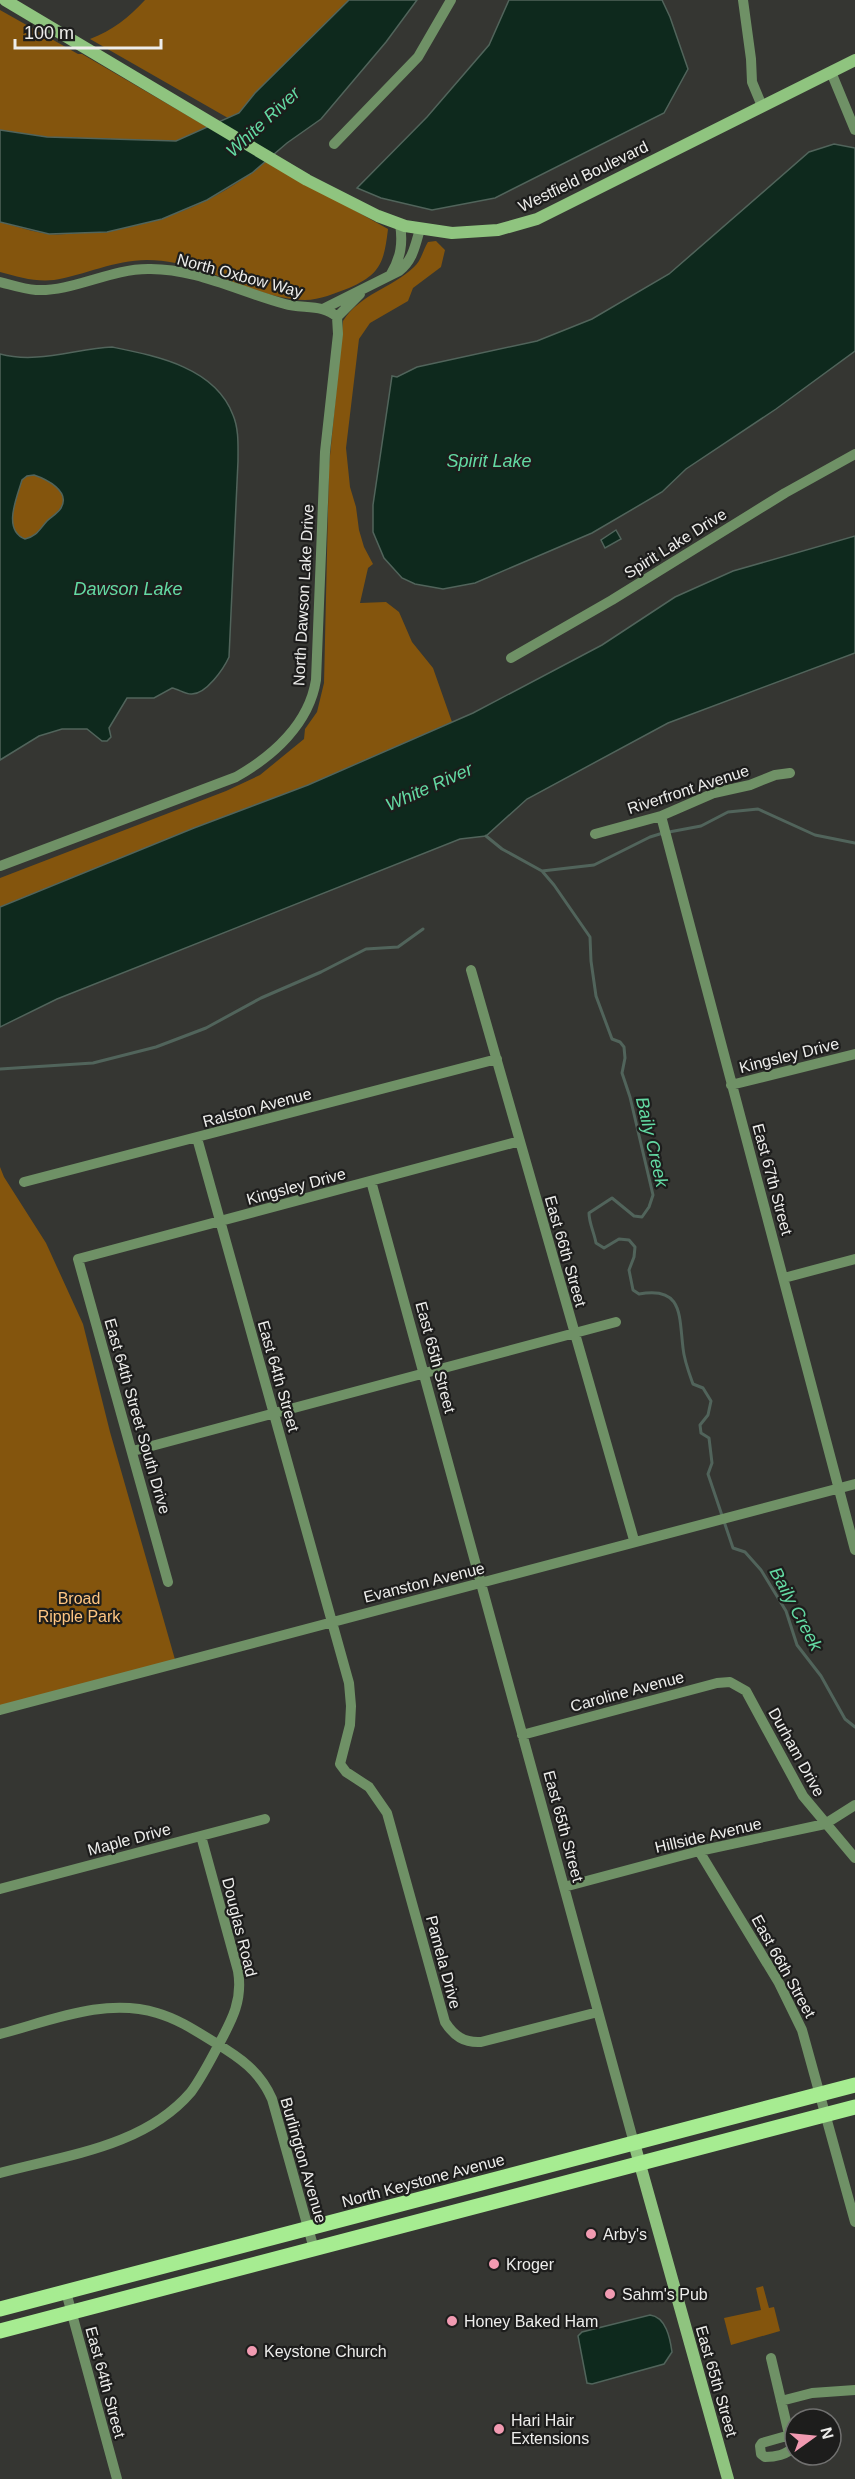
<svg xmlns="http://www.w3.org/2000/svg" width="855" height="2479" viewBox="0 0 855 2479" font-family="Helvetica,sans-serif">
  <rect width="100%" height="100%" fill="#353632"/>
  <path fill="#84550d" d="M 145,0 L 349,0 L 255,93 L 239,113 L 228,118 L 90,39 C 113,30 128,18 145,0 Z
    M 0,10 L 78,54 L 82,54 L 207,127 L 176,141 L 47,137 L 0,130 Z
    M 266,161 L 388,229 C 384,262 381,274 349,288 C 335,293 320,300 305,300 C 250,298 203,260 147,260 C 114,260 85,275 54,280 C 35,282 18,277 0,272 L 0,222 C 16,226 33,232 49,234 C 58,235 67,234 76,233 C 144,231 214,206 266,161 Z
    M 436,241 L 445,250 L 441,267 L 413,288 L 408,301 L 370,323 L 359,339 L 346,448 L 350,487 L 356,507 L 359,530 L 364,547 L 373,564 L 368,568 L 360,603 L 386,602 L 399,612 L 412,642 L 433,668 L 452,722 L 308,785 L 194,828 L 0,907 L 0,878 L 226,791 L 260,775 L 304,739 L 305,729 L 317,712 L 324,683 L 329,466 L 343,321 C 360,294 392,288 414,267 C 421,261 423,250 428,242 Z
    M 34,475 C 46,479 71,491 61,507 C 58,513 51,516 47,521 C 39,530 37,536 25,539 C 1,530 17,498 22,480 L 27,476 Z
    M 0,1167 L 4,1177 L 46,1243 L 83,1324 L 110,1432 L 176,1663 L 0,1710 Z
    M 763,2286 L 769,2308 L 774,2307 L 780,2331 L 731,2345 L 724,2318 L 761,2310 L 756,2288 Z"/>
  <path fill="#0e291d" stroke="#51645b" stroke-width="1.5" fill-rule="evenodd" d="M 349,0 L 417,0 L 386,42 L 321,119 L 287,143 L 252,173 L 207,200 L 162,219 L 107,232 L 49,234 L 0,222 L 0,130 L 47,137 L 176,141 L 239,113 L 255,93 Z
    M 509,0 L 662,0 L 670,17 L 688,69 L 664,113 L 495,198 L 432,210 L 381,198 L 357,188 L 427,117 L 489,45 Z
    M 834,144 L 855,148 L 855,351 L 776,409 L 686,469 L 662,492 L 592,533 L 475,583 L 443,589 L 415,584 L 402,578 L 384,558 L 373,532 L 373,505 L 392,376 L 397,377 L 417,367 L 537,341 L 592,319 L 669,274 L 809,152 Z
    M 112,347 C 156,356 215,367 233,415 C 239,429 238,446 238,461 L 229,657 C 224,668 206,695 191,694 C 185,694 178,689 172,688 L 154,698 L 127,698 L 109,728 L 111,737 L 107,741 L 102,741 L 87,729 L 62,729 L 39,736 L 0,760 L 0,354 C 37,364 75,349 112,347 ZM 34,475 C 46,479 71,491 61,508 C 58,513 51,517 47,521 C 39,530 37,536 25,539 C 2,530 17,497 22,480 L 27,476 Z
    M 616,530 L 621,539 L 605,548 L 601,540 Z
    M 855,536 L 855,653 L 668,723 L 527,799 L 486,836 L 460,839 L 57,999 L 0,1027 L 0,907 L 194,828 L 308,785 L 473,713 L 602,645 L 675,597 L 733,571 Z
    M 650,2315 C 666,2317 670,2338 672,2352 L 664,2364 L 592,2384 L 587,2383 L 578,2336 L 582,2332 Z"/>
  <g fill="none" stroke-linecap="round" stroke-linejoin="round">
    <path stroke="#51645b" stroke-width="3" d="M 669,832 L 701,826 L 728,812 L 758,809 L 815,835 L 855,843
      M 486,836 L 502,849 L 542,871 L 554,885 L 590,937 L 591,961 L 596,996 L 612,1039 L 620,1042 L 624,1047 L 625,1058 L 622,1073 L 630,1097 L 653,1195 L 649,1207 L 642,1217 L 634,1216 L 612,1198 L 589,1213 C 589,1223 594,1232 596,1243 L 604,1248 L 619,1239 L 629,1240 L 635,1247 L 634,1257 L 629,1270 L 633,1290 L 639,1294 C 683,1286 679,1315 683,1348 C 684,1360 689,1373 693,1384 L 703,1388 L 711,1401 L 708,1415 L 700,1425 L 701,1433 L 709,1438 L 712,1463 L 708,1474 L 733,1548 L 745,1552 L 761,1570 L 786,1611 L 797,1645 L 821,1676 L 845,1719 L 855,1727
      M 542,871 L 594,865 L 650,837 L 663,833
      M 0,1069 L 93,1063 L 156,1047 L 206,1028 L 261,998 L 321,972 L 366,949 L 398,947 L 423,929"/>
    <path stroke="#6f9166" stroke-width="10" d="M 743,0 L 751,59 L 752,82 L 762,106
      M 831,72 L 855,130
      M 334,144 L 418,57 L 451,0
      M 391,274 C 401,257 403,243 400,224
      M 0,282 C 12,285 23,289 36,290 C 72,292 110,269 148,269 C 195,268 240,292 285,304 C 302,309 324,304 337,317 L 338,334 L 325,452 L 316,680 C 309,724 273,756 236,777 L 0,866
      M 323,309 L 399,271 C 413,260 415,246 420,229
      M 337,317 L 360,294
      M 511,658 L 612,600 L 785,493 L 855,454
      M 661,816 L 855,1550
      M 595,834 L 661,816 L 714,793 L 750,785 L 775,775 L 790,773
      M 471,970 L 634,1540
      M 731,1085 L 855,1054
      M 197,1138 L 349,1683 L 351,1706 L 350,1725 L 340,1764 L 346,1772 L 369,1787 L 387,1813 L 445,2022 C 454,2036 464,2043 481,2042 L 598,2012
      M 371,1181 L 634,2143
      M 24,1182 L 497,1059
      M 784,1278 L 855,1259
      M 133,1451 L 616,1322
      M 168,1582 L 78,1259 L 520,1141
      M 0,1710 C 285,1634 570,1559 855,1484
      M 522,1735 L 717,1683 L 730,1682 L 746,1691 L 803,1796 L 855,1858
      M 699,1851 L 779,1983 L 802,2030 L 855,2222
      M 564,1887 L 699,1851 L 825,1824 L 855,1805
      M 0,1889 L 265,1819
      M 0,2034 C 50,2021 105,1997 157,2013 C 178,2019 196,2031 214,2042 C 239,2057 260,2071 272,2099 L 314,2249
      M 0,2173 C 66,2155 144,2147 191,2092 C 202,2077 210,2061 219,2044 C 232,2020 243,2000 238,1971 L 201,1836
      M 66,2292 L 117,2479
      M 771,2358 L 792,2447 C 788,2455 774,2457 765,2457 L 761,2454 L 760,2446 L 762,2443 L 790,2435
      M 781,2401 L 812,2393 L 855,2390"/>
    <path stroke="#8fc47f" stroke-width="12" d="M 5,0 L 307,180 L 378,216 L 405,226 L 452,233 L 498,230 L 537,219 L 855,60
      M 634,2143 L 728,2479"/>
    <path stroke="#a6ec91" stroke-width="15" d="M 0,2309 L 855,2085
      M 0,2331 L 855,2107"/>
  </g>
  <g fill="#f19ab1" stroke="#1d1d1c" stroke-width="2">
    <circle cx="591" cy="2234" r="6"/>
    <circle cx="494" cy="2264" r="6"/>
    <circle cx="610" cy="2294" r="6"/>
    <circle cx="452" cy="2321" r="6"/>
    <circle cx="252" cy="2351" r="6"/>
    <circle cx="499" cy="2429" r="6"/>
  </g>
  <g text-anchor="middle" stroke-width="4.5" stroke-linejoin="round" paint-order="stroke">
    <g font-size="16" fill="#ededeb" stroke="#1d1d1c">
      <text transform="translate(583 176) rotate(-26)" y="6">Westfield Boulevard</text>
      <text transform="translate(240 275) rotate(15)" y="6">North Oxbow Way</text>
      <text transform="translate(675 543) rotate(-32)" y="6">Spirit Lake Drive</text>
      <text transform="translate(303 595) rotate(-87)" y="6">North Dawson Lake Drive</text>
      <text transform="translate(688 789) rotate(-18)" y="6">Riverfront Avenue</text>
      <text transform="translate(789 1055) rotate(-14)" y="6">Kingsley Drive</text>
      <text transform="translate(257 1107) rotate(-15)" y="6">Ralston Avenue</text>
      <text transform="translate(773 1179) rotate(75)" y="6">East 67th Street</text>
      <text transform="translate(296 1186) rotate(-15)" y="6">Kingsley Drive</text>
      <text transform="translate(566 1251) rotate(74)" y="6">East 66th Street</text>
      <text transform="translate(436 1357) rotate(75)" y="6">East 65th Street</text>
      <text transform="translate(279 1376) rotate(74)" y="6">East 64th Street</text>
      <text transform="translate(138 1416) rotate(74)" y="6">East 64th Street South Drive</text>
      <text transform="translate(424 1582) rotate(-14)" y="6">Evanston Avenue</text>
      <text transform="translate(627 1691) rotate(-15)" y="6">Caroline Avenue</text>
      <text transform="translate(797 1752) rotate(61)" y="6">Durham Drive</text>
      <text transform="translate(564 1826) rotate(75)" y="6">East 65th Street</text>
      <text transform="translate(708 1835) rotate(-13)" y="6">Hillside Avenue</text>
      <text transform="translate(129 1839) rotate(-15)" y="6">Maple Drive</text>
      <text transform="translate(240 1927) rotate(76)" y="6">Douglas Road</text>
      <text transform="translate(444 1962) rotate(75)" y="6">Pamela Drive</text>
      <text transform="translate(784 1966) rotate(61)" y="6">East 66th Street</text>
      <text transform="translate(304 2160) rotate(74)" y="6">Burlington Avenue</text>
      <text transform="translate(423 2180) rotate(-15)" y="6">North Keystone Avenue</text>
      <text transform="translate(717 2381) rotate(74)" y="6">East 65th Street</text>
      <text transform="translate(106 2382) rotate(75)" y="6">East 64th Street</text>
    </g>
    <g font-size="16" fill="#ffc682" stroke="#1d1d1c">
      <text x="79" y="1604">Broad<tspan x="79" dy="18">Ripple Park</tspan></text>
    </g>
    <g font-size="16" fill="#ededeb" stroke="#1d1d1c" text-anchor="start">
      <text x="603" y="2240">Arby's</text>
      <text x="506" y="2270">Kroger</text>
      <text x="622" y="2300">Sahm's Pub</text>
      <text x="464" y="2327">Honey Baked Ham</text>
      <text x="264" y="2357">Keystone Church</text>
      <text x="511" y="2426">Hari Hair<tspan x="511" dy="18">Extensions</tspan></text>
    </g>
    <g font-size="18" font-style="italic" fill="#63daa3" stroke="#1d1d1c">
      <text transform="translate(263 122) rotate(-43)" y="6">White River</text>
      <text x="489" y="467">Spirit Lake</text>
      <text x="128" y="595">Dawson Lake</text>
      <text transform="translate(429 787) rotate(-24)" y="6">White River</text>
      <text transform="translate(652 1142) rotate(77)" y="6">Baily Creek</text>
      <text transform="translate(796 1609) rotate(62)" y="6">Baily Creek</text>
    </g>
  </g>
  <g transform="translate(813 2437) rotate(75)"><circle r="28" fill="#1d1d1c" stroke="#70706f" stroke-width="1.5"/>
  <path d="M0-4.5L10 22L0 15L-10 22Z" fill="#f19ab1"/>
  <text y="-9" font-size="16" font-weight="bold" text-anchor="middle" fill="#ededeb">N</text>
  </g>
  <path d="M15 39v9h146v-9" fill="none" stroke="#ededeb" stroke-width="3"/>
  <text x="24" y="39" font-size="18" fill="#ededeb" stroke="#1d1d1c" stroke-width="4.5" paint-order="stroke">100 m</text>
</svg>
